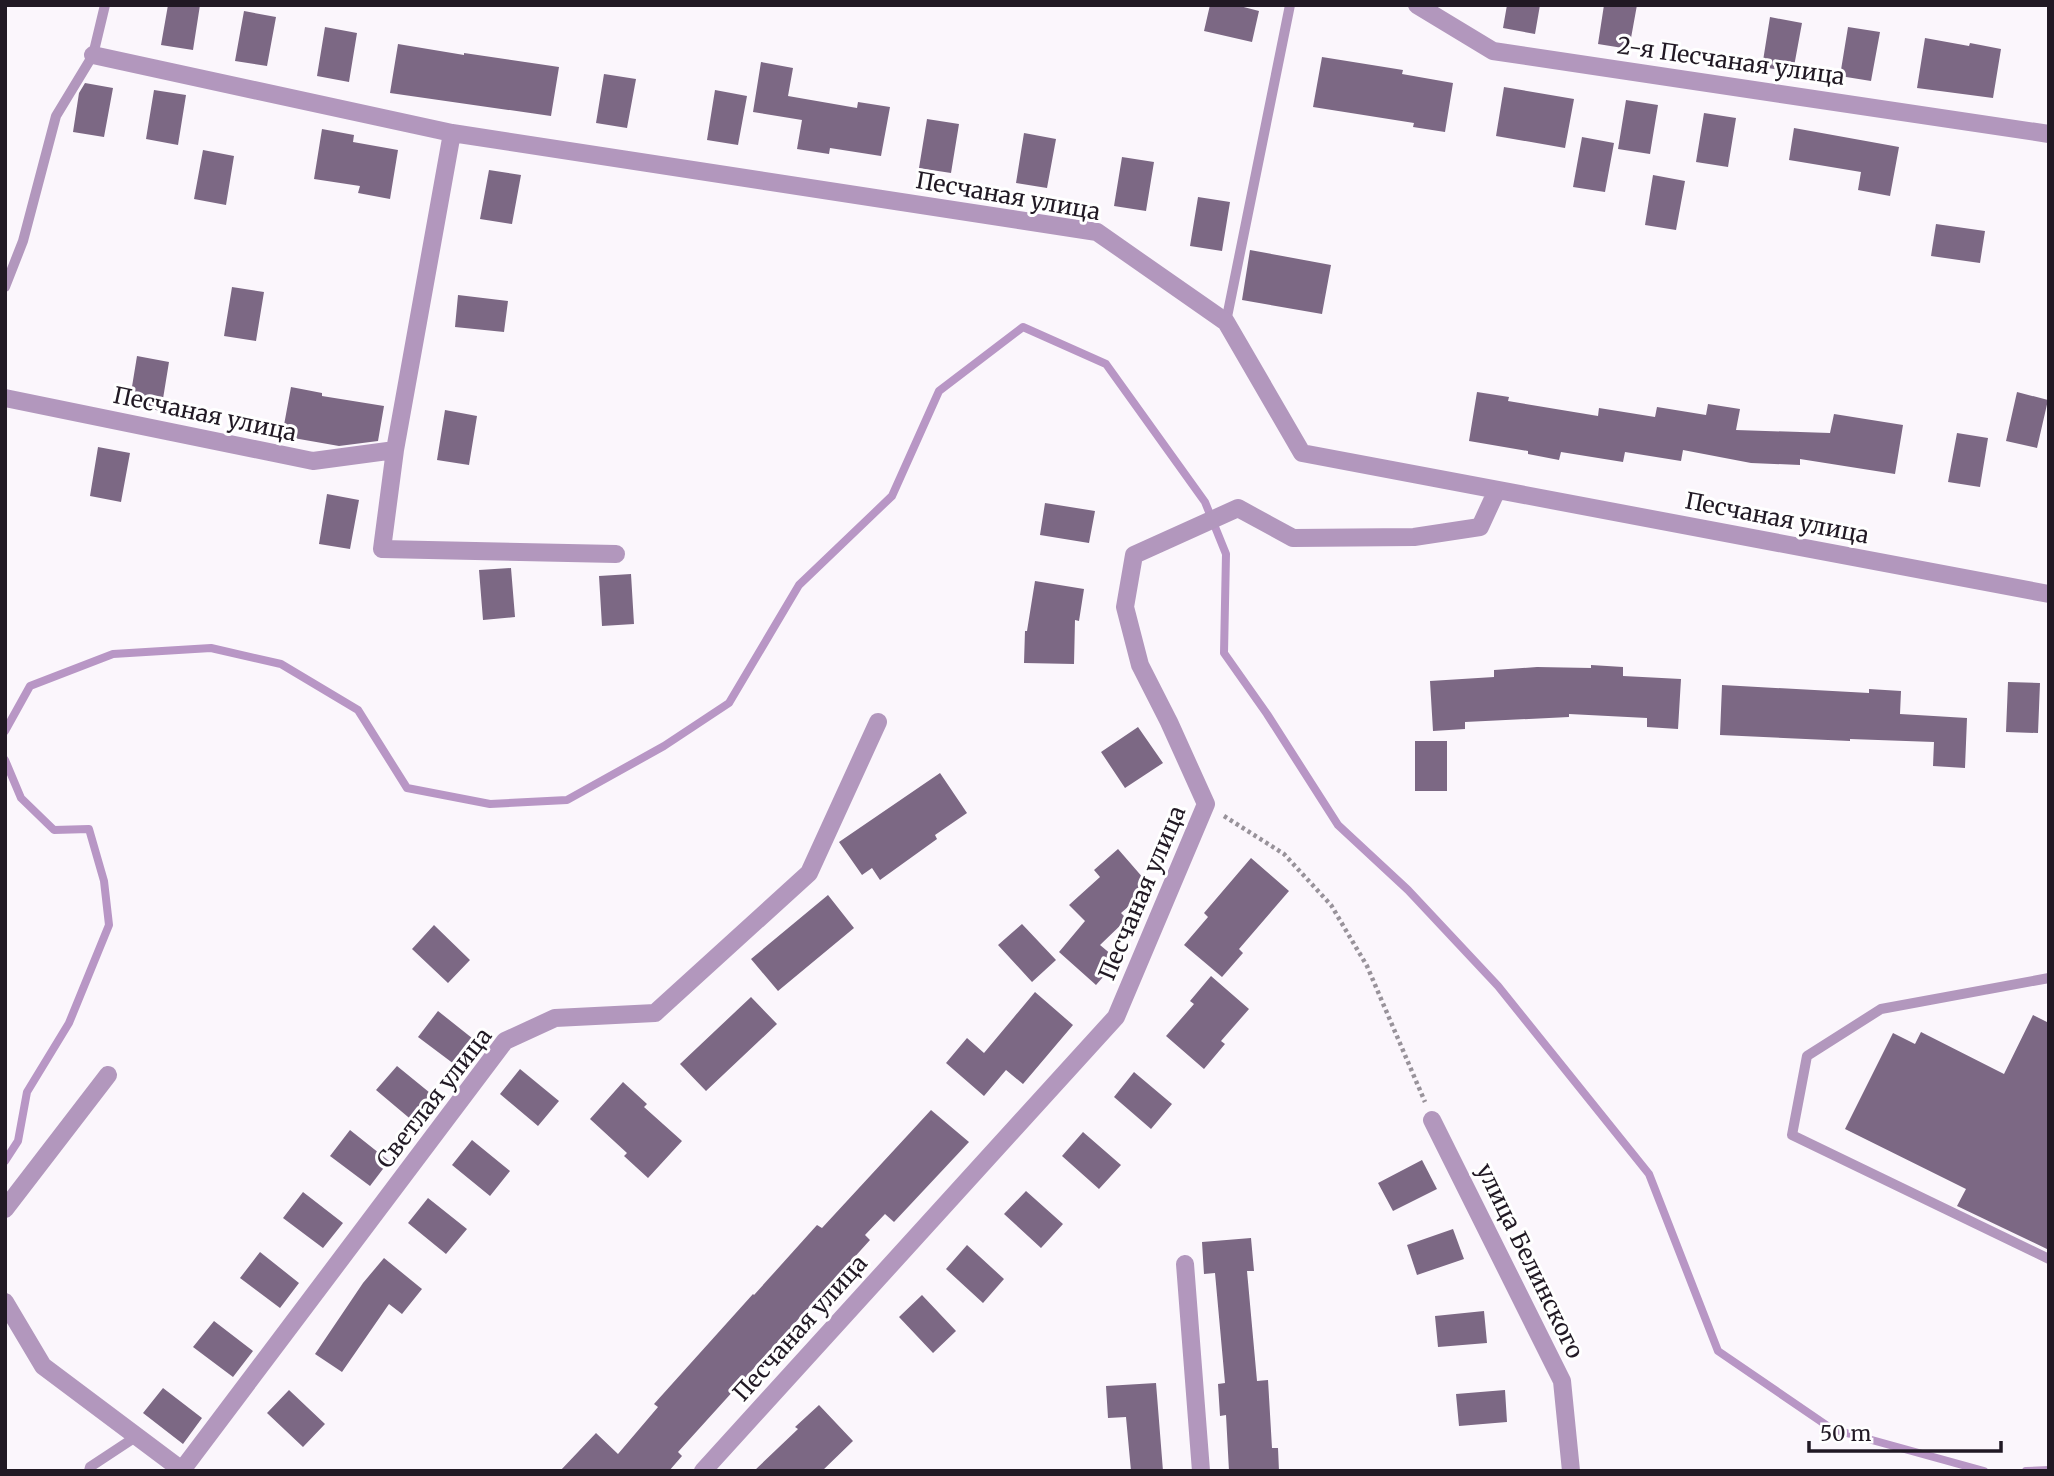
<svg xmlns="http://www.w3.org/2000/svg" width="2054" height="1476" viewBox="0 0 2054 1476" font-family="Merriweather,serif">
  <rect width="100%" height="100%" fill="#fbf6fc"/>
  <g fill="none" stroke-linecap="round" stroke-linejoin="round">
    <path stroke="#b896c5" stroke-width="8" d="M 5,731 L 30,686 L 113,654 L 211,648 L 281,664 L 358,710 L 407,788 L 490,804 L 567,800 L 664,746 L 729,703 L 799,585 L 892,496 L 939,391 L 1023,327 L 1106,364 L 1205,502 L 1226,554 L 1224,653 L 1267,714 L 1338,825 L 1408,890 L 1498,986 L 1649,1174 L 1718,1351 L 1832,1429 L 1984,1471
      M 5,760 L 21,798 L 54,830 L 89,829 L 104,881 L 109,925 L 69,1023 L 27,1092 L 18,1141 L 5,1161
      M 2026,1471 L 2049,1470"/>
  </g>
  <path fill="#7c6884" d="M 168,5 L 200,5 L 193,50 L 161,45 Z
    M 1210,5 L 1236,5 L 1259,11 L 1252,42 L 1204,31 Z
    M 1507,5 L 1540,5 L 1535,34 L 1503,28 Z
    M 1604,5 L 1637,5 L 1629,49 L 1598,44 Z
    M 244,11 L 276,17 L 267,66 L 235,61 Z
    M 1770,17 L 1802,23 L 1793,72 L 1762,67 Z
    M 325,27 L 357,33 L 349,82 L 317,76 Z
    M 1848,27 L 1880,32 L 1871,81 L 1840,76 Z
    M 1925,38 L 1969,46 L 1970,43 L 2001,49 L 1993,98 L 1917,88 Z
    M 398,44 L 464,55 L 464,53 L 559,67 L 551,116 L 390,93 Z
    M 1322,57 L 1403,70 L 1402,74 L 1453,83 L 1445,132 L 1413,127 L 1414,123 L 1313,107 Z
    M 761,62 L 793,68 L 788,96 L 857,108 L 858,102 L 890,107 L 881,156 L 830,148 L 829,154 L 797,149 L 802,120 L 753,112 Z
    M 604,74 L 636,79 L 627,128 L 596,123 Z
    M 85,83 L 113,88 L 104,137 L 73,132 L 79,93 Z
    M 1504,87 L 1574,99 L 1565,148 L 1496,136 Z
    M 154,90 L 186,95 L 178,145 L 146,139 Z
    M 715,90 L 747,96 L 738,145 L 707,140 Z
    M 1626,100 L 1658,105 L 1650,154 L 1618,149 Z
    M 1704,113 L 1736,118 L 1728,167 L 1696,162 Z
    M 927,119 L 959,124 L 951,173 L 919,168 Z
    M 1794,128 L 1899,147 L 1890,196 L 1858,190 L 1861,172 L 1789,160 Z
    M 322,129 L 354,135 L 353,142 L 398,150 L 390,199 L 358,193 L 360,186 L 314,179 Z
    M 1024,133 L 1056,139 L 1047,188 L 1016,183 Z
    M 1582,137 L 1614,143 L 1605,192 L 1573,187 Z
    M 203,150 L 234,156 L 226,205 L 194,199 Z
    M 1122,157 L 1154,162 L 1146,211 L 1114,206 Z
    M 489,170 L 521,175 L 512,224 L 480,219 Z
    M 1653,175 L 1685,181 L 1676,230 L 1645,225 Z
    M 1198,197 L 1230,202 L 1222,251 L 1190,246 Z
    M 1936,224 L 1985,231 L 1980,263 L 1931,256 Z
    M 1250,250 L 1331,265 L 1322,314 L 1242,300 Z
    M 232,287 L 264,292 L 256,341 L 224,336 Z
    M 458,295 L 508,301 L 504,332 L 455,327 Z
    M 137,356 L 169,362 L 161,411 L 129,405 Z
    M 291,387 L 322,393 L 322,396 L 384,406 L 378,441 L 339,446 L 282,436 Z
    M 1477,392 L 1509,397 L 1508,401 L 1598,416 L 1599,408 L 1655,417 L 1657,407 L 1706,415 L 1708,404 L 1740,409 L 1736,430 L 1830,433 L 1834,414 L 1903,425 L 1895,474 L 1800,459 L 1800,465 L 1751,463 L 1683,450 L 1681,461 L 1625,452 L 1623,462 L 1561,452 L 1559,460 L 1528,454 L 1528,451 L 1469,441 Z
    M 2017,392 L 2048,400 L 2037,448 L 2006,441 Z
    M 445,410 L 477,416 L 469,465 L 437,460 Z
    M 1957,433 L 1988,438 L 1980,487 L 1948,482 Z
    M 98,447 L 130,453 L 121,502 L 90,496 Z
    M 327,494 L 359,500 L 350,549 L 319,544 Z
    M 1045,503 L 1095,511 L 1089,543 L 1040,535 Z
    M 511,568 L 515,617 L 483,620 L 479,570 Z
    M 631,574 L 634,624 L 602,626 L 599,576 Z
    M 1035,581 L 1084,589 L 1079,621 L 1075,620 L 1074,664 L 1024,663 L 1025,631 L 1027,631 Z
    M 1591,665 L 1623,667 L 1623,676 L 1681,679 L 1678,729 L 1647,727 L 1647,718 L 1569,714 L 1569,717 L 1465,722 L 1465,729 L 1433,731 L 1430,681 L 1494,677 L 1494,670 L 1537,667 L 1591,668 Z
    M 2008,682 L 2040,683 L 2038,733 L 2006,732 Z
    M 1722,685 L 1869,693 L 1869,689 L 1901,691 L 1900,714 L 1967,718 L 1965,768 L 1933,766 L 1934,742 L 1850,739 L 1850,741 L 1720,735 Z
    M 1138,727 L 1163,763 L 1125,788 L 1101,752 Z
    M 1415,741 L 1447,741 L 1447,791 L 1415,791 Z
    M 940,773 L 967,813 L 935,835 L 937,839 L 880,880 L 872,868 L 862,875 L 839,842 Z
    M 1118,849 L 1151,887 L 1121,913 L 1127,919 L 1100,945 L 1118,960 L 1096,985 L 1059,952 L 1085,921 L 1069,905 L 1100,877 L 1094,870 Z
    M 1251,858 L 1289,891 L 1239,949 L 1243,953 L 1222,977 L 1184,945 L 1208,917 L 1204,913 Z
    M 828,895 L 854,928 L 778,991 L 751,959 Z
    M 1022,924 L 1056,960 L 1032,982 L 998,945 Z
    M 434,925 L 470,960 L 448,983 L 412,949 Z
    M 1211,976 L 1249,1009 L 1221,1041 L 1225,1044 L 1204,1069 L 1166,1036 L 1194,1004 L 1190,1001 Z
    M 1035,992 L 1073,1025 L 1023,1084 L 1006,1070 L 984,1096 L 946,1063 L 967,1038 L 984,1053 Z
    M 751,997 L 777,1024 L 706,1091 L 680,1064 Z
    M 438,1011 L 477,1042 L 458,1067 L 418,1037 Z
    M 2033,1015 L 2049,1023 L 2049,1250 L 1957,1206 L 1966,1189 L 1845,1129 L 1893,1033 L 1915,1044 L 1921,1032 L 2004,1074 Z
    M 397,1066 L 435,1097 L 414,1122 L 376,1090 Z
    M 520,1069 L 559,1101 L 538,1126 L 500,1094 Z
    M 1134,1072 L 1172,1104 L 1151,1129 L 1114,1097 Z
    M 623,1082 L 647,1104 L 644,1107 L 682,1141 L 648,1178 L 624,1156 L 627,1153 L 590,1119 Z
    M 931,1110 L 969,1142 L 894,1222 L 885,1214 L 865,1235 L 870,1240 L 678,1452 L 682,1456 L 669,1471 L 560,1471 L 596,1433 L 618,1454 L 658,1407 L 654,1404 L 753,1294 L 754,1295 L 817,1225 L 822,1228 Z
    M 350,1130 L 389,1161 L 370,1186 L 330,1156 Z
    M 1083,1132 L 1121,1165 L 1099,1189 L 1062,1156 Z
    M 472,1140 L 510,1171 L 490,1196 L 452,1165 Z
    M 1422,1160 L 1437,1189 L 1393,1211 L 1378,1183 Z
    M 1026,1191 L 1063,1224 L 1041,1248 L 1004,1214 Z
    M 303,1192 L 343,1223 L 323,1248 L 283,1218 Z
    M 428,1198 L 467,1229 L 446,1254 L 408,1223 Z
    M 1453,1229 L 1464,1259 L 1417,1275 L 1407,1245 Z
    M 1251,1238 L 1254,1271 L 1247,1271 L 1257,1381 L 1268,1380 L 1272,1448 L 1278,1448 L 1279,1471 L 1229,1471 L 1226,1415 L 1220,1416 L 1218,1384 L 1225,1383 L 1215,1273 L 1204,1274 L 1202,1242 Z
    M 967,1245 L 1004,1279 L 983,1303 L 946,1269 Z
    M 260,1252 L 299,1283 L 280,1308 L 240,1278 Z
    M 384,1258 L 422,1289 L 402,1314 L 389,1304 L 342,1372 L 315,1354 L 363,1283 Z
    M 922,1295 L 956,1331 L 933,1353 L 899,1317 Z
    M 1484,1311 L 1487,1343 L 1438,1347 L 1435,1316 Z
    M 214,1321 L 253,1351 L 233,1377 L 193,1347 Z
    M 1156,1383 L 1163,1471 L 1131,1471 L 1126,1417 L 1108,1418 L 1106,1386 Z
    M 163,1388 L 202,1418 L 183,1444 L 143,1413 Z
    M 289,1390 L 325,1424 L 303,1447 L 267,1413 Z
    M 1505,1390 L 1507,1422 L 1459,1426 L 1456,1394 Z
    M 819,1405 L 853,1441 L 822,1471 L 754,1471 L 798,1429 L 795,1427 Z"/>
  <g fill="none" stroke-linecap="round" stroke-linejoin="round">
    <path stroke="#98929a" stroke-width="4.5" stroke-dasharray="3.5 3.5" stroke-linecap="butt" d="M 1224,816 L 1284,854 L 1331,905 L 1367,966 L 1425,1102"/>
    <path stroke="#b297bd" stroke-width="10" d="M 5,287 L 23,241 L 56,116 L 93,55 L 105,5
      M 1226,322 L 1290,5
      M 2049,978 L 1881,1009 L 1807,1056 L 1792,1135 L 2049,1259
      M 89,1471 L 90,1467 L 137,1436"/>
    <path stroke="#b297bd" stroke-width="18" d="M 1417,5 L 1493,51 L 2049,134
      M 93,55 L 452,133 L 395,450 L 382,549 L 616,554
      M 452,133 L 1097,232 L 1226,322 L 1302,453 L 2049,594
      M 5,398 L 313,461 L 395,450
      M 1432,1120 L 1562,1381 L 1571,1471
      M 5,1209 L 108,1075
      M 1185,1264 L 1201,1471
      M 5,1302 L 43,1366 L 183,1471
      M 182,1470 L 505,1041 L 555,1018 L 655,1013 L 809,873 L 878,722
      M 703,1471 L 1116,1017 L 1206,804 L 1169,722 L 1140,665 L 1125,607 L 1134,555 L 1238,508 L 1293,538 L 1414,537 L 1480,527 L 1497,490"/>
  </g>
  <g text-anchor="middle" stroke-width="6" stroke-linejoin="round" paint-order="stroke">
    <g font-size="23" fill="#211924" stroke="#fff">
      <text transform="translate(1731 61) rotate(8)" y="8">2-я Песчаная улица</text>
      <text transform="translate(1008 196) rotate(10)" y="8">Песчаная улица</text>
      <text transform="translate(205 414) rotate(12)" y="8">Песчаная улица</text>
      <text transform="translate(1777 518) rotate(11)" y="8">Песчаная улица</text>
      <text transform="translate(1142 893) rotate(-67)" y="8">Песчаная улица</text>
      <text transform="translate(434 1098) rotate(-52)" y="8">Светлая улица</text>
      <text transform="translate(1530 1261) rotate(64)" y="8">улица Белинского</text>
      <text transform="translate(800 1328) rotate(-48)" y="8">Песчаная улица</text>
    </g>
  </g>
  <rect width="2054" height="1476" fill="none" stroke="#211924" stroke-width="14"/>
  <path d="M1809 1441v10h192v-10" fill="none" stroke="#211924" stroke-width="3.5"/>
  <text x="1820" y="1441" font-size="21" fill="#211924" stroke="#ffffff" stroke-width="5" paint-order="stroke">50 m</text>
</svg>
